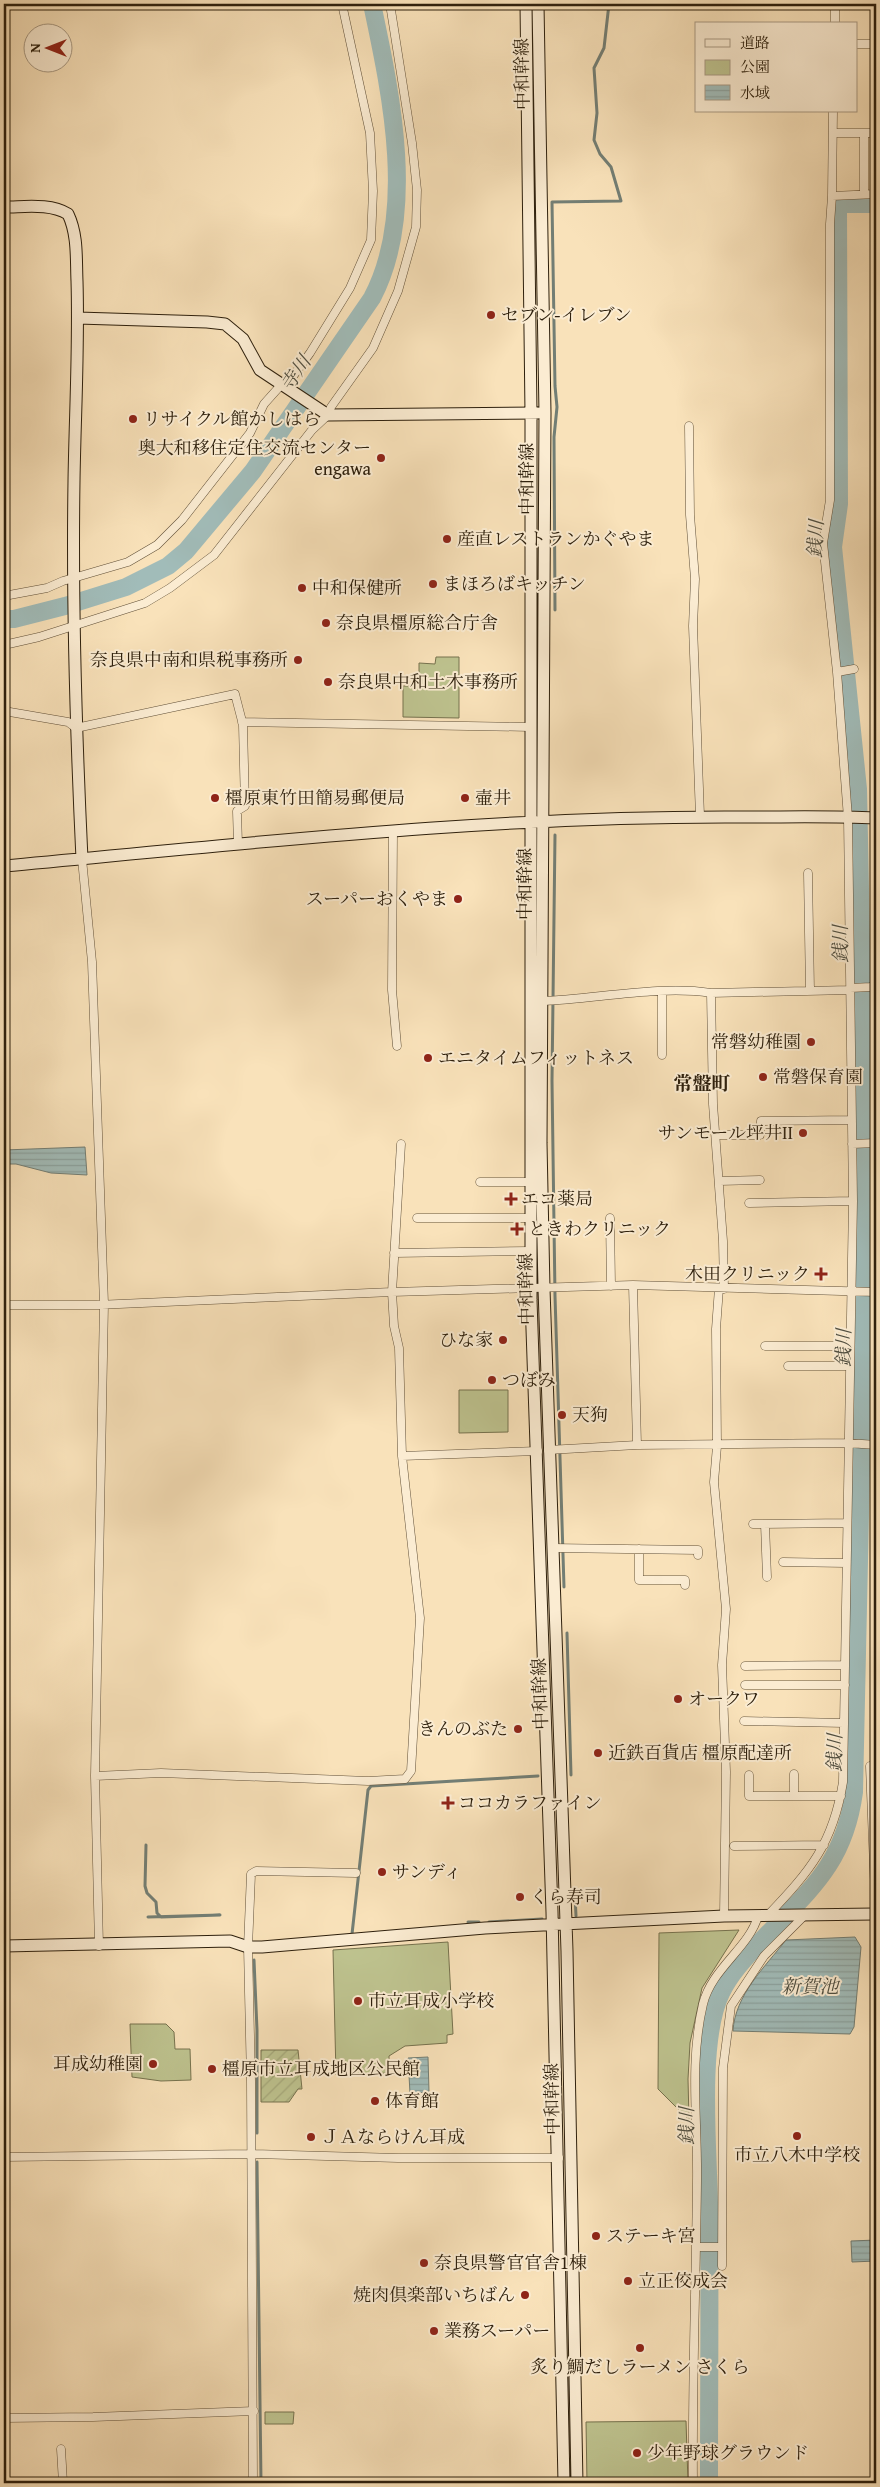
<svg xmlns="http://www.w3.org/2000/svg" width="880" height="2487" viewBox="0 0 880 2487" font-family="'Gentium Book Plus','Noto Serif JP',serif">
  <defs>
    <pattern id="garden-furrows" width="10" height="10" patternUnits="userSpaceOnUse" patternTransform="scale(1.25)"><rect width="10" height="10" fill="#bec38f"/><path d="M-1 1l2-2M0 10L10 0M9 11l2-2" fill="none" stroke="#a4a77a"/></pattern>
    <pattern id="water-rules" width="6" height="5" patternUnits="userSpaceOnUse" patternTransform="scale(1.25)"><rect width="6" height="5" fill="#a1bcb9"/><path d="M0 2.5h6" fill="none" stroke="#8ba19e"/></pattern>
  </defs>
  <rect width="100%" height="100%" fill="#f9e2ba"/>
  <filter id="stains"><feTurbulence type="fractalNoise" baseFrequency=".004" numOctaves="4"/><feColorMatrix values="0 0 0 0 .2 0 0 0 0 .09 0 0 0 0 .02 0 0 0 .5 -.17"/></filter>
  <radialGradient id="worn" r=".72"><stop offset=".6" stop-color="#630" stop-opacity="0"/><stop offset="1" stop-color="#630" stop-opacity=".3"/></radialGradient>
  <path fill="#bec38f" stroke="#76724e" d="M 436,657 L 459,657 L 459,718 L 403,717 L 403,686 L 413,686 L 419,681 L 419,663 L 435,664 Z
    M 459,1390 L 508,1390 L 508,1432 L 459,1433 Z
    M 739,1930 L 702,1988 L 690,2043 L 688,2079 L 689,2120 L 658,2089 L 659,1933 Z
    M 448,1942 L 453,2034 L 447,2035 L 447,2043 L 405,2046 L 389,2056 L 389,2073 L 336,2075 L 333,1950 Z
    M 130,2024 L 166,2024 L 174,2032 L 175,2049 L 190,2049 L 191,2080 L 161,2081 L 132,2077 Z
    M 265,2412 L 294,2412 L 293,2424 L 265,2424 Z
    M 686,2421 L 688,2483 L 587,2483 L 586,2422 Z"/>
  <path fill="url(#garden-furrows)" stroke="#76724e" d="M 261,2050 L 298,2050 L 302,2089 L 298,2089 L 289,2102 L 261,2102 Z"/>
  <path fill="url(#water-rules)" stroke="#737e74" d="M 85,1147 L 87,1175 L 51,1173 L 16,1164 L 4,1164 L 4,1150 Z
    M 855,1937 L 861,1947 L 854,2027 L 850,2034 L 733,2031 C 735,1995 765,1967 786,1940 Z
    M 428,2057 L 429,2092 L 410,2093 L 408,2058 Z
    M 876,2240 L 876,2261 L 852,2262 L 851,2241 Z"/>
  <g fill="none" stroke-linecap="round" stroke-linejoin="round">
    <path stroke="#737e74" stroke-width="3" d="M 555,610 L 554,437 L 557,407 L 555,386 L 552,202 L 621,201 L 611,167 L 600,154 L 594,140 L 597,113 L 594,68 L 604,48 L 609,4
      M 555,835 L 552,1081 L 555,1296 L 564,1587
      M 567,1633 L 571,1775
      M 146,1845 L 145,1886 L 147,1893 L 156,1902 L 157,1913 L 161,1917 L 220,1915 L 148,1917
      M 575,1895 L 576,1916
      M 785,1910 L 792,1909
      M 468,1922 L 479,1922
      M 489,1922 L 542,1919
      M 352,1934 L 368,1790 L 371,1786 L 538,1776
      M 254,1960 L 257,2030 L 257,2133
      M 257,2162 L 261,2483"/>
    <path stroke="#a1bcb9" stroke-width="18" d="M 4,619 L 14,619 L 65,606 L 126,587 L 168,566 L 186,551 L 253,471 L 372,298 C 417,213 391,94 372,4
      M 709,2483 C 709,2390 710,2297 709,2203 C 708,2149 698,2040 721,1993 C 730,1974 746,1957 760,1942 C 808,1891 844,1866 854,1792 L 865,1283 L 865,1138 L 858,789 L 833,547 L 839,504 L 838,207 L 843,204 L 876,204"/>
    <defs>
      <path id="street" d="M 835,24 L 835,4
        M 856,44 L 876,44
        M 833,133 L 876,133
        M 864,133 L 864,194
        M 832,196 L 876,194
        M 689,426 L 690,515 L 695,579 L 693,626 L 700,816
        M 4,596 L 47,588 L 63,581 L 128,562 L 157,545 L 182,520 L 250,433 L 264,404 L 281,385 L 291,379 L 310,353 L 350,288 L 371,240 L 373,191 L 370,133 L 342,4
        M 4,645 L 39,637 L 145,603 L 170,588 L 214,555 L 312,430 L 328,415 L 331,407 L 373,348 L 398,291 L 416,227 L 417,190 L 412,143 L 390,4
        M 837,672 L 854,669
        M 4,711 L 68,722 L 76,728 L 235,694 L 243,725 L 245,806 L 237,811 L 238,845
        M 242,722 L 530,727
        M 393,830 L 392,990 L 397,1046
        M 82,859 L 92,962 L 104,1304 L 95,1776 L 99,1946
        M 808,873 L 810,991
        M 850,988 L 871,987 L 876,983
        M 662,991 L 662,1055
        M 711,993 L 713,1104 L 723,1241 L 724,1289
        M 542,1001 C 596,999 660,985 711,993 L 850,990
        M 716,1135 L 760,1135 L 761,1121 L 852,1120
        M 852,1144 L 876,1143
        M 719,1181 L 760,1180
        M 480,1182 L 531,1182
        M 749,1203 L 853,1201
        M 417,1218 L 531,1218
        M 610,1218 L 611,1286
        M 394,1253 L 531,1251
        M 633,1285 L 637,1445
        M 719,1288 L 716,1329 L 717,1446 L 714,1482 L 726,1609 L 722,1665 L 726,1772 L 724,1916
        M 4,1305 L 96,1305 L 392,1292 L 633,1285 L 876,1292
        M 765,1346 L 850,1346
        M 788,1366 L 850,1366
        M 548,1450 L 637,1445 L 848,1443 L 876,1445
        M 402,1456 L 538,1451
        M 753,1524 L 847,1523
        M 765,1524 L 767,1577
        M 552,1548 L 698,1550 L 698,1555
        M 639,1549 L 639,1580 L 685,1580 L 685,1585
        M 783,1562 L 846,1563
        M 745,1666 L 845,1665
        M 745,1685 L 845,1685
        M 744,1721 L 844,1723
        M 749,1775 L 749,1796 L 841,1796
        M 95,1776 L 161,1773 L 368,1781 L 405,1779 L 411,1771 L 420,1618 L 402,1456 L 399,1348 L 394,1326 L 392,1292 L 401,1144
        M 794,1796 L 794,1774
        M 734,1846 L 824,1845
        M 768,1915 C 810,1871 833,1844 843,1782 L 853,1201 L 848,818 L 837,672 L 823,543 L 830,500 L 830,224 L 832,196 L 833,111
        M 876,1917 L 870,1766 L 876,1766
        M 4,2157 L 252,2154 L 398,2158 L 559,2158
        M 696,2247 L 722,2247
        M 722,2266 L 723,2068 L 731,2006 L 764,1956 L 805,1915
        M 4,2418 L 93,2417 L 254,2411
        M 61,2449 L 63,2483
        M 253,2483 L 251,2081 L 248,1947 L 251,1874 L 256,1871 L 356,1873
        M 693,2483 C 692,2382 696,2282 697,2181 C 698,2122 689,2063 703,2004 C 712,1968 749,1948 758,1916"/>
      <path id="secondary" d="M 526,4 L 531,413 L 531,1300 L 552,1912 L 564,2483
        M 538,4 L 545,413 L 541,1143 L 544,1289 L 567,1951 L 577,2483
        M 4,207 C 25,207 50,203 68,214 C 78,235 76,259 77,281 C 79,348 75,415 74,481 C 72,607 76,733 82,859
        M 78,318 L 207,322 L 225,324 L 243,339 L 260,370 L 328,415 L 538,413
        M 4,866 C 252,843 500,815 749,817 C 791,817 834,816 876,818
        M 4,1946 L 230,1941 L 248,1947 L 262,1947 L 485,1928 L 724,1916 L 874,1914"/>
    </defs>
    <use href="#street" stroke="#615038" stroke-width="9"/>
    <use href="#secondary" stroke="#2e200d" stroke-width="13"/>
    <use href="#street" stroke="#fbecd2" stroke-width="8"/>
    <use href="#secondary" stroke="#fbecd2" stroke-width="11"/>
  </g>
  <g fill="#8f2418" stroke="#fbecd2" stroke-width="2">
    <circle cx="491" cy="315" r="5"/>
    <circle cx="133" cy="419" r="5"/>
    <circle cx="381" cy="458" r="5"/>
    <circle cx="447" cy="539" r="5"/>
    <circle cx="433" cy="584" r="5"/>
    <circle cx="302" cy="588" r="5"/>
    <circle cx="326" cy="623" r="5"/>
    <circle cx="298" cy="660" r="5"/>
    <circle cx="328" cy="682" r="5"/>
    <circle cx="215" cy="798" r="5"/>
    <circle cx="465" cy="798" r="5"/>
    <circle cx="458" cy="899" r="5"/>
    <circle cx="811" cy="1042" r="5"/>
    <circle cx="428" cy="1058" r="5"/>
    <circle cx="763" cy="1077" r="5"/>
    <circle cx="803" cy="1133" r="5"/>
    <path d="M508.5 1191.5h5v5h5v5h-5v5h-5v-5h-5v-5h5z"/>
    <path d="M514.5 1221.5h5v5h5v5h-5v5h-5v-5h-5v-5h5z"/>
    <path d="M818.5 1266.5h5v5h5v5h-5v5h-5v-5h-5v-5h5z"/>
    <circle cx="503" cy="1340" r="5"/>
    <circle cx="492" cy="1380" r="5"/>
    <circle cx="562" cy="1415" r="5"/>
    <circle cx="678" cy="1699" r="5"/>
    <circle cx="518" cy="1729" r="5"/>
    <circle cx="598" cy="1753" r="5"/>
    <path d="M445.5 1795.5h5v5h5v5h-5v5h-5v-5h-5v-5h5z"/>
    <circle cx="382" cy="1872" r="5"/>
    <circle cx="520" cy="1897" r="5"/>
    <circle cx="358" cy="2001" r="5"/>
    <circle cx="153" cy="2064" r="5"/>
    <circle cx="212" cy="2069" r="5"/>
    <circle cx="375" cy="2101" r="5"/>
    <circle cx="797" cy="2136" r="5"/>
    <circle cx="311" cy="2137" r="5"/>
    <circle cx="596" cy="2236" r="5"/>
    <circle cx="424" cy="2263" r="5"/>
    <circle cx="628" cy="2281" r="5"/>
    <circle cx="525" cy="2295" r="5"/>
    <circle cx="434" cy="2331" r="5"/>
    <circle cx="640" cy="2348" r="5"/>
    <circle cx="637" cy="2453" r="5"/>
  </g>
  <g text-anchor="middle" stroke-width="4" stroke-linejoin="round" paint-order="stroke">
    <g font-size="18" fill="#2e200d" stroke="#fbecd2">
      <text transform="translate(522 74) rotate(-91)" y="6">中和幹線</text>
      <text transform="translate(527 479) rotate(-90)" y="6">中和幹線</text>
      <text transform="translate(525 884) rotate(-90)" y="6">中和幹線</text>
      <text transform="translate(526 1289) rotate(-91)" y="6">中和幹線</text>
      <text transform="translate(540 1694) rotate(-92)" y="6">中和幹線</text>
      <text transform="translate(552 2099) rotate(-91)" y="6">中和幹線</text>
    </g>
    <g font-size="18" fill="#2e200d" stroke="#fbecd2" text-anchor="start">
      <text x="501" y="321">セブン-イレブン</text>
      <text x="143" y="425">リサイクル館かしはら</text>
      <text x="371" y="454" text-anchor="end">奥大和移住定住交流センター<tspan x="371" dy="21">engawa</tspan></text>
      <text x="457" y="545">産直レストランかぐやま</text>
      <text x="443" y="590">まほろばキッチン</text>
      <text x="312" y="594">中和保健所</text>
      <text x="336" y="629">奈良県橿原総合庁舎</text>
      <text x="288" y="666" text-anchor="end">奈良県中南和県税事務所</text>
      <text x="338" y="688">奈良県中和土木事務所</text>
      <text x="225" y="804">橿原東竹田簡易郵便局</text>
      <text x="475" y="804">壷井</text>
      <text x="448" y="905" text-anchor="end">スーパーおくやま</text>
      <text x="801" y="1048" text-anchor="end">常磐幼稚園</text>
      <text x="438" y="1064">エニタイムフィットネス</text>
      <text x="773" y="1083">常磐保育園</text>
      <text x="793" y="1139" text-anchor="end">サンモール坪井Ⅱ</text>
      <text x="521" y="1205">エコ薬局</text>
      <text x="528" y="1235">ときわクリニック</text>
      <text x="810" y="1280" text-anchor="end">木田クリニック</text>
      <text x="493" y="1346" text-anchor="end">ひな家</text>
      <text x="502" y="1386">つぼみ</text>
      <text x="572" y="1421">天狗</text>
      <text x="688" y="1705">オークワ</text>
      <text x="508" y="1735" text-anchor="end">きんのぶた</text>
      <text x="608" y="1759">近鉄百貨店 橿原配達所</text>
      <text x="458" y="1809">ココカラファイン</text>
      <text x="392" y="1878">サンディ</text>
      <text x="530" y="1903">くら寿司</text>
      <text x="368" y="2007">市立耳成小学校</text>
      <text x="143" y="2070" text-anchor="end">耳成幼稚園</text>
      <text x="222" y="2075">橿原市立耳成地区公民館</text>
      <text x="385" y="2107">体育館</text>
      <text x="321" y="2143">ＪＡならけん耳成</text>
      <text x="797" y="2161" text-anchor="middle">市立八木中学校</text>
      <text x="606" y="2242">ステーキ宮</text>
      <text x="434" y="2269">奈良県警官官舎1棟</text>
      <text x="638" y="2287">立正佼成会</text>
      <text x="515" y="2301" text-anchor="end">焼肉倶楽部いちばん</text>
      <text x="444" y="2337">業務スーパー</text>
      <text x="640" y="2373" text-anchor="middle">炙り鯛だしラーメン さくら</text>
      <text x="647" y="2459">少年野球グラウンド</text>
    </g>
    <g font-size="19" font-style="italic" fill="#504f41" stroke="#fbecd2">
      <text transform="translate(295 373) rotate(-56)" y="7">寺川</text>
      <text transform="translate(815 539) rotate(-87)" y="7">銭川</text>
      <text transform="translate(840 944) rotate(-91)" y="7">銭川</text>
      <text transform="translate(843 1348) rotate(-89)" y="7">銭川</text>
      <text transform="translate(834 1753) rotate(-89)" y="7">銭川</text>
      <text x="810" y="1993">新賀池</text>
      <text transform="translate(686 2126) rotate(-90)" y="7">銭川</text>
    </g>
    <g font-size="19" font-weight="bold" fill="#2e200d" stroke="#fbecd2">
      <text x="702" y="1090">常盤町</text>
    </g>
  </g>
  <rect width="880" height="2487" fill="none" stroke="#f9e2ba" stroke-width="20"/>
  <rect x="5" y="5" width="870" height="2477" fill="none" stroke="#2e200d" stroke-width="2.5"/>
  <rect x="10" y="10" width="860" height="2467" fill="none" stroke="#2e200d"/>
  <rect x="695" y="22" width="162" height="90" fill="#fbecd2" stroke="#a99a83"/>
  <rect x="705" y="39" width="25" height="8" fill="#fbecd2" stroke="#a99a83"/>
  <text x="740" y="48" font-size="15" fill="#2e200d">道路</text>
  <rect x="705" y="60" width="25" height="15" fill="#bec38f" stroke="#a99a83"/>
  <text x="740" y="72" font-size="15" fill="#2e200d">公園</text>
  <rect x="705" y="85" width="25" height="15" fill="url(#water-rules)" stroke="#a99a83"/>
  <text x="740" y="98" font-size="15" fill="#2e200d">水域</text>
  <g transform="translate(48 48) rotate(270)"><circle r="24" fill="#fbecd2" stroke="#a99a83"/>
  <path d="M0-4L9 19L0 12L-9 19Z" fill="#8f2418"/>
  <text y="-8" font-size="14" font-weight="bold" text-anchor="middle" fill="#2e200d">N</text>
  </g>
  <rect width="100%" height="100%" filter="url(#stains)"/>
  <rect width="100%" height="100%" fill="url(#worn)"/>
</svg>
